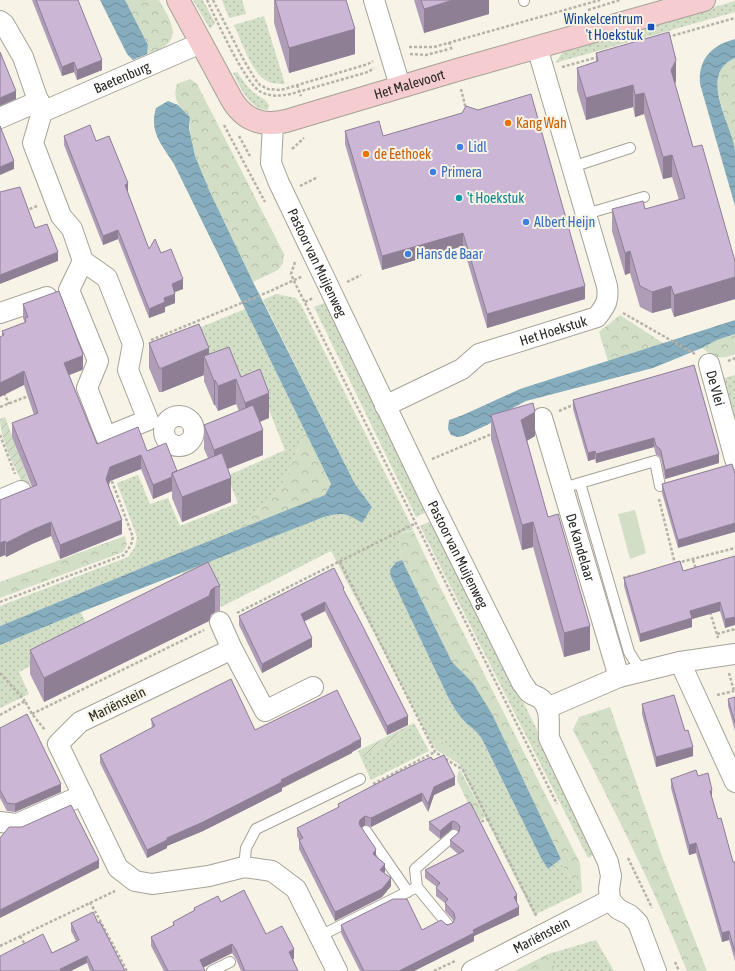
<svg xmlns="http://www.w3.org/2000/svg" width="735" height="971" viewBox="0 0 735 971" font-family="'Asap Condensed',sans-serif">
  <defs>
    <pattern id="grass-dots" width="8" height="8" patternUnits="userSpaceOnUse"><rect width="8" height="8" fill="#d2dec6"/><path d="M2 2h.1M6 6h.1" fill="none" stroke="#b4beaa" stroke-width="1.8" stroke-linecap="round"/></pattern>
    <pattern id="forest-crowns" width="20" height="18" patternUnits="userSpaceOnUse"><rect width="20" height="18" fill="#d2dec6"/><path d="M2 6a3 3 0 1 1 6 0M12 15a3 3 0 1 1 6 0" fill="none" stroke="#b4beaa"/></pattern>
    <pattern id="garden-furrows" width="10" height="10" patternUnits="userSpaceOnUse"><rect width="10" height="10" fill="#d2dec6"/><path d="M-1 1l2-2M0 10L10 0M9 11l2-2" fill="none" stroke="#b4beaa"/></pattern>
    <pattern id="water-waves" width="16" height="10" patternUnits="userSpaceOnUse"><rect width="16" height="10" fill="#86adbd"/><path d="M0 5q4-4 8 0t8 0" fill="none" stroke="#6e8d99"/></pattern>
  </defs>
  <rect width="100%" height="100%" fill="#f7f3e7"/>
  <path fill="url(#grass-dots)" d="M 193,0 L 203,0 L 215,23 L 210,29 Z
    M 222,0 L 242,0 L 246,14 L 229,18 Z
    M 735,1 L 735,12 L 555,63 L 562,53 L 570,49 Z
    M 264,16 L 285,84 C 279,84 272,84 267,81 C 252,74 241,40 234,25 Z
    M 237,72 L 247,86 L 254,93 L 265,100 L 269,105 L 268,110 C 249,109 241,88 233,73 Z
    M 276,294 L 296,298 L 301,305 L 413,529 L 398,535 L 402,560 L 396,562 L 391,577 L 449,699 C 454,708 459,716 466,723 C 474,730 476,730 482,739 L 541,858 L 548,869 L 559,861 L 582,892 L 534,915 L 450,747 L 439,740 L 432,744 L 331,551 L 221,607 L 210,584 L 194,591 L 182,572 L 324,517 L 338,513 L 350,515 L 372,507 L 355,484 L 263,300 Z
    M 327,302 L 429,511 L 416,517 L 314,307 Z
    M 245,309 L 305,431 L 283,484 L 272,498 L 236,531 L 137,570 L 0,626 L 0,606 L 128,557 L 135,547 L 137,537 L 117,483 L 138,475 L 150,504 L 168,498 L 180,526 L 238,503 L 227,476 L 285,450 L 261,390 L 213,375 L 194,330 Z
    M 735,375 L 735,447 L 717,380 Z
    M 433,520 L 598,853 L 588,858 L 420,526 Z
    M 81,612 L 91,636 L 19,672 L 29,694 L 0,708 L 0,645 Z
    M 414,723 L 429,751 L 371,780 L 361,758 L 401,737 L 398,731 Z
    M 596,940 L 614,971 L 557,971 L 548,954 Z"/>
  <path fill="url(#forest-crowns)" d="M 125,0 L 159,0 C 166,13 182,34 165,46 C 160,50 153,52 147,54 L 148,45 Z
    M 735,58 L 735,151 C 731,139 728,126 724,114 C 718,93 709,69 735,58 Z
    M 190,79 L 197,84 L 284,254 L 283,263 L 278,270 L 253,282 C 242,260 232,238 221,215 C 207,185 188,152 190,117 C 179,106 172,101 177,84 Z
    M 620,315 L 663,343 L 608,361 L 599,332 Z
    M 735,334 L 735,354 C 720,360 715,358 702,348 L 717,340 Z
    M 305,431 L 331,484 L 325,495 L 236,531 L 272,498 L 283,484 Z
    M 413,530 L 434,575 L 580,863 L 582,892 L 559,861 L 561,859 L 492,714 L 473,683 L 452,662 L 402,560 L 398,535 Z
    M 125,536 L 127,545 L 123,552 L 0,598 L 0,582 Z
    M 610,707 L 663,859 L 707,971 L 687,971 C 654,888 614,809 573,730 L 579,717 Z
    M 439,740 L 450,747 L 459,764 L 436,750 L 432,744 Z
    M 460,770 L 485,817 L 477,822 L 457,780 L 458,772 Z
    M 548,954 L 557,971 L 515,971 Z"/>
  <path fill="#d2dec6" d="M 635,510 L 646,553 L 630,559 L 618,514 Z"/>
  <path fill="url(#garden-furrows)" d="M 5,417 L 38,505 L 35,506 C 23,483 0,444 0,419 Z
    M 398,731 L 401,737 L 361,758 L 358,751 Z"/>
  <path fill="url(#water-waves)" d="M 100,0 L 125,0 L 148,45 L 147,54 L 133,60 L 127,54 Z
    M 735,39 L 735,58 C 697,74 732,124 735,151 C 735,169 735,188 735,206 L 700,84 C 698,59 712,45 735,39 Z
    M 168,101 L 178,105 L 190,117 L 189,128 L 195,156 L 209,190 L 253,282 L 355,484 L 372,507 L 362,523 C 347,513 342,512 324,517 L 81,612 L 0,645 L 0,626 L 149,565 L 325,495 L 331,484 L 174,164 C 161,144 149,132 156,108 Z
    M 735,320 L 735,334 L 717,340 L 702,348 L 653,368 L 526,401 L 509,410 L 500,418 L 487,425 L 463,436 L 457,437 L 451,435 L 448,429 L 449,420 L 463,415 L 520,389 Z
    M 402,560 L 452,662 L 473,683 L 492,714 L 561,859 L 548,869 L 541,858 L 482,739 C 476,730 474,730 466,723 C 459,716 454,708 449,699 L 391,577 L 390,570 L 396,562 Z"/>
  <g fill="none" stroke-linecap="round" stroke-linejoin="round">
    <defs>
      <path id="lane" d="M 524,0 L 524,1
        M 572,167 L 630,148
        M 586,214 L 644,197
        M 580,483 L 629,652 L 641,671
        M 563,488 L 655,461 L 660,486
        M 366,831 L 408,892
        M 244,867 L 246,848 L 256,829 L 360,779
        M 417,887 L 415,869 L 454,835
        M 320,936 L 417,887 L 449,926
        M 212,971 L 230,962"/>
      <g id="street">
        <path d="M 374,0 L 400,86"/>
        <path d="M 0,21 L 4,24 L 23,57 L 42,112 L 33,143 L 61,216 L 72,229 L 83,261 L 69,290 L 98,361 L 87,388 L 106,437 L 148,420 L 128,370 L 133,344 L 107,278 L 83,261"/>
        <path id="s1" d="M 42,112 L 201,43"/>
        <path d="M 0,118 L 39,101"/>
        <path id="s2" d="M 273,123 L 271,163 L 279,183 L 429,496 L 522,683 C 525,686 527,691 530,693 C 533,696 538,696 541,699 C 552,709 548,725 549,738 L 608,862 L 611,876 L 609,889 L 610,900 L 618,909 L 630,915 L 638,923 L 656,971"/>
        <path d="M 0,313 L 47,297"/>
        <path id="s3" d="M 709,364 L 735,459"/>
        <path id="s4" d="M 385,406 L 462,369 L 479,354 L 597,317 C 606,305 609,301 607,286 L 537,47"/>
        <circle cx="179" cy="431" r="15"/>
        <path id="s5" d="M 542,418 L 619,677"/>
        <path d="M 0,500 L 21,491"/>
        <path d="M 220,622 L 232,649 L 265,711 L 313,687"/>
        <path d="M 232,649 L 80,722 L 58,744 L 118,868 L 135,881 L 152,884 L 209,876 L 244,867 L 272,871 L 296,889 L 337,971"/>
        <path d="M 680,662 L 735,782"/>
        <path d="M 547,708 L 619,677 L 680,662 L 735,654"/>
        <path d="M 0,822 L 17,824 L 83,795"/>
        <path id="s6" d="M 472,971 L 610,900"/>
      </g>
      <g id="secondary">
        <path id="s7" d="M 178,0 L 231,98 C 243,120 262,127 286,121 L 457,70 L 704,0"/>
      </g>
    </defs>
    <use href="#lane" stroke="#a6a297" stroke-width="12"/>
    <use href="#street" stroke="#a6a297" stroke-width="22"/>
    <use href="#secondary" stroke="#a6a297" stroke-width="24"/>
    <path stroke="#b6b2a9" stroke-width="2.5" stroke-dasharray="3 2" stroke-linecap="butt" d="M 207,0 C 216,19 245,84 261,92 C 271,97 280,96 291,94 L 368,72 L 374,68
      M 213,0 L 242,57 L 255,79 L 260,85 L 268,89 L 281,90 L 368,64 L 373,61
      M 588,10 L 620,0
      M 668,37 L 735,18
      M 449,42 L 452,51
      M 409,47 L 434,47 L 600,0
      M 410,54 L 426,55 L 449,49
      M 562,67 L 598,57
      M 297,85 L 301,96
      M 461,89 L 466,109
      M 224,125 L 265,202
      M 239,136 L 251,158
      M 292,149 L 304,138
      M 300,186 L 318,177
      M 25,211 L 37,206
      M 295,262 L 291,274 L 294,281 L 557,804
      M 347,282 L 361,275
      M 305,302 L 313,298
      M 623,313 L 695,354
      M 151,340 L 266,293 L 303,276
      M 728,361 L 735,358
      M 4,393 L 9,404
      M 0,407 L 31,395
      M 559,411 L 575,404
      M 0,435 L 15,474
      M 432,459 L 494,433
      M 659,499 L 675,564 L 673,565
      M 693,560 L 696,569
      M 340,562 L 435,752 L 463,770 L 488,819 L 478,823
      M 677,563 L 735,548
      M 623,578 L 633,575
      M 0,602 L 124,555 L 131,545 L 133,537 L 111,479
      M 710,612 L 718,638
      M 237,613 L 416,523
      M 717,634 L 735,629
      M 0,673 L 25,701
      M 729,673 L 734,691 L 735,690
      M 717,695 L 734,691
      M 32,714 L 204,630
      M 0,715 L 25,701 L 32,714 L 45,730
      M 373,784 L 435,752
      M 488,819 L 537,917
      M 628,858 L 652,908
      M 90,902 L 127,971
      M 20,936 L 26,946
      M 0,946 L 115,891
      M 675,962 L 679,971
      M 434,971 L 455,961"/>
    <use href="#lane" stroke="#fff" stroke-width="10"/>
    <use href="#street" stroke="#fff" stroke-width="20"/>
    <use href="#secondary" stroke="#f5cccf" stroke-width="22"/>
  </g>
  <path fill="#af9db7" d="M 32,0 L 78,0 L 102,70 L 77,80 L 74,72 L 62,76 Z
    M 274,0 L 346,0 L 355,54 L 289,73 L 274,23 Z
    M 414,0 L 489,0 L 489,14 L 424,33 Z
    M 596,53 L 676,81 L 675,84 L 693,147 L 735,261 L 735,299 L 674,317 L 671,308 L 652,313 L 640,307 L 630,273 L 625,275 L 612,231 L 612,209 L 645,209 L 679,200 L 672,177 L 663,179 L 644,114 L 635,117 L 633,107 L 586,120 L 577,90 L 577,68 L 596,62 Z
    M 345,131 L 383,136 L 585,299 L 487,328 L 463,246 L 382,270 L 345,144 Z
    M 64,136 L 96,141 L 128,193 L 149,249 L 161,253 L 183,289 L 175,292 L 175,303 L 165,307 L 165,312 L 149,318 L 118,239 L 103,245 L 64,145 Z
    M 23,304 L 83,368 L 82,370 L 69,375 L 97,444 L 147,451 L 177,471 L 208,458 L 204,449 L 204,425 L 239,411 L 236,404 L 218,411 L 215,405 L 214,405 L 204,381 L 204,375 L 162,392 L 159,392 L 149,368 L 149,343 L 209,355 L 241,377 L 269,418 L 260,422 L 263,455 L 228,469 L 231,502 L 182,522 L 172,498 L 172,491 L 153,499 L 141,469 L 110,481 L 109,485 L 122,534 L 60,559 L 51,536 L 32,544 L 6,557 L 5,555 L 0,557 L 0,500 L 32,487 L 12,437 L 12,423 L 34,415 L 24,385 L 2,336 L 2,331 L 25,323 L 23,318 Z
    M 573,400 L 719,463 L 665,479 L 661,459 L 659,456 L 656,455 L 654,447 L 596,463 L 595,459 L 588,461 L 573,409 Z
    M 491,415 L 535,436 L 527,441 L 548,517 L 590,650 L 564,657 L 533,547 L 522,550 L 491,439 Z
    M 732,464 L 678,548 L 662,493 L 662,484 Z
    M 735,556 L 725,628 L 720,611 L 692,619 L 692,627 L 640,642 L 624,586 L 624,578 L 683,571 Z
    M 208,562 L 220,586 L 220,611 L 215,612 L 211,615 L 209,621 L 44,702 L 30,674 L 30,650 Z
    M 344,591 L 408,725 L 387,735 L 325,611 L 304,621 L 312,647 L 262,673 L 239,625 L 239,616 Z
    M 735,697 L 735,731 L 728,706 L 728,699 Z
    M 642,704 L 685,731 L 693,756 L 656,767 L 642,714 Z
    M 151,719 L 255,730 L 361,747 L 352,752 L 352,753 L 282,788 L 282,791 L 203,831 L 167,846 L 167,848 L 147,858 L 100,763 L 100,755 L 152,728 Z
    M 0,728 L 61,792 L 15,812 L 7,811 L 0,798 Z
    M 433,760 L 455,785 L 434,795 L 428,812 L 422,801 L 371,827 L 365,825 L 361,828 L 385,872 L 384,873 L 391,886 L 382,897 L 335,921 L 299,849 L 299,840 L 297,836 L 297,828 L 338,808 L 338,804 Z
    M 698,776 L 712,799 L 718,819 L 733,862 L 735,862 L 735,961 L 729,940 L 722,942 L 696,853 L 689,855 L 671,788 L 671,779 Z
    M 470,802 L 517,903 L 519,915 L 474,936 L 474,941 L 414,971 L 360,971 L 341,933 L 341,925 L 422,930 L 453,923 L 454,921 L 445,911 L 445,903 L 436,896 L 436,888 L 437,887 L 425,878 L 425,870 L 458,854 L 450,847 L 450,840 L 459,832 L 456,829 L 452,829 L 440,839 L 429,830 L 429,822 Z
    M 221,902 L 266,934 L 294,959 L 292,959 L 298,971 L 241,971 L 236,959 L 232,953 L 203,968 L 205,971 L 164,971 L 151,946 L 151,937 L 173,926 L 173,922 L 194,911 L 194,908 Z
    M 71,923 L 98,923 L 125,971 L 90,971 L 87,963 L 52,953 L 76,941 L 71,931 Z"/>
  <path fill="#8e7f95" d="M 453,0 L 489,0 L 489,14 L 424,33 L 424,9 Z
    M 355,29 L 355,54 L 289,73 L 289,48 Z
    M 102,60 L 102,70 L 77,80 L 77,70 Z
    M 676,60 L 676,81 L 671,92 L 671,70 Z
    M 74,62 L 74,72 L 62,76 L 62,67 Z
    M 633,85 L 633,107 L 586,120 L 586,98 Z
    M 16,91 L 16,99 L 0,106 L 0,98 Z
    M 644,93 L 644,114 L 635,117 L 635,95 Z
    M 672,155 L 672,177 L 663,179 L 663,157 Z
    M 14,161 L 14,169 L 0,175 L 0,167 Z
    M 128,183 L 128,193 L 125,194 L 125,185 Z
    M 118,230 L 118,239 L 103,245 L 103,236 Z
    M 463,233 L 463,246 L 382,270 L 382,256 Z
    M 630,251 L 630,273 L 625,275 L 625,253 Z
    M 58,252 L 58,261 L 0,284 L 0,275 Z
    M 735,277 L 735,299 L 674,317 L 674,295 Z
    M 183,279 L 183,289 L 172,293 L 172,284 Z
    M 585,286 L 585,299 L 487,328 L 487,314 Z
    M 671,286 L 671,308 L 652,313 L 652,292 Z
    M 175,294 L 175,303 L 165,307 L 165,312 L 149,318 L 149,309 L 164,298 Z
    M 209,348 L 209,368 L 204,356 L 204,375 L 162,392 L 162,368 Z
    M 83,354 L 83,368 L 82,370 L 64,377 L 64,363 Z
    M 24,371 L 24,385 L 0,397 L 0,383 Z
    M 236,379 L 236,404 L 218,411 L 218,386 Z
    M 215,380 L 215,405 L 214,405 L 214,381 Z
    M 269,393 L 269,418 L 245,427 L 245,403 Z
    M 535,412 L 535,436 L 521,444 L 521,420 Z
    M 263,430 L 263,455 L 214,474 L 214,450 Z
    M 654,438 L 654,447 L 596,463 L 596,454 Z
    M 595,451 L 595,459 L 588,461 L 588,453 Z
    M 719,454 L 719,463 L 665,479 L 665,470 Z
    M 141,455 L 141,469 L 110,481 L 106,493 L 106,479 L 110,467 Z
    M 172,477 L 172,491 L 153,499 L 153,485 Z
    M 231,478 L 231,502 L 182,522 L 182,497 Z
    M 122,520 L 122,534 L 60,559 L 60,545 Z
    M 51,522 L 51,536 L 32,544 L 6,557 L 6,543 L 32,530 Z
    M 533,522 L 533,547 L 522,550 L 522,525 Z
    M 735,523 L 735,532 L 678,548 L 678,540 Z
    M 5,541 L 5,555 L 0,557 L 0,543 Z
    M 215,587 L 215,612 L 211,615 L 209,621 L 44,702 L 44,678 Z
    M 325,602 L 325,611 L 301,623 L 301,614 Z
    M 720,602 L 720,611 L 692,619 L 692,627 L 640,642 L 640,634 L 690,611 Z
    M 735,617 L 735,625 L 725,628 L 725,619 Z
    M 590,626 L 590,650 L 564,657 L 564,633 Z
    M 312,638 L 312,647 L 262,673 L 262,664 Z
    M 408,716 L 408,725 L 387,735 L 387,726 Z
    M 361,739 L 361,747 L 352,752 L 352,753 L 282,788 L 282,791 L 203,831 L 167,846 L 167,848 L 147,858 L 147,850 L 167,838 L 281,780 Z
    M 693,747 L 693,756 L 656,767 L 656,757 Z
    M 455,777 L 455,785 L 434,795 L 428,812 L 428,804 L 434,787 Z
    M 61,784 L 61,792 L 15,812 L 15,804 Z
    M 712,790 L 712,799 L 710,791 Z
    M 422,793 L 422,801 L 371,827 L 371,818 Z
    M 365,816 L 365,825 L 360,829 L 359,824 L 360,820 Z
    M 452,821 L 452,829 L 440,839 L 440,831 Z
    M 696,843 L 696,853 L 689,855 L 689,845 Z
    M 376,849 L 376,858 L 373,854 Z
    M 99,860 L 99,868 L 0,918 L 0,910 Z
    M 385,864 L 385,872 L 380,878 L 380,870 Z
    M 391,878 L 391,886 L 382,897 L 335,921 L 335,912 Z
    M 517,895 L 517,903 L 514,904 L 514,897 Z
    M 519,907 L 519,915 L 474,936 L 474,941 L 414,971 L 399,971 L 473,930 Z
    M 729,931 L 729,940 L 722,942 L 722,933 Z
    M 232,944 L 232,953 L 200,969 L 200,960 Z
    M 294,949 L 294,959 L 289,961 L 289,952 Z
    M 87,956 L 87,963 L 71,971 L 60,971 L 60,969 Z"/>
  <path fill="#cbb6d5" stroke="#8e7f95" d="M 36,0 L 78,0 L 102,60 L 77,70 L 74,62 L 62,67 Z
    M 275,0 L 346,0 L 355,29 L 289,48 Z
    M 421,0 L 453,0 L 424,9 Z
    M 669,32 L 676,60 L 671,70 L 693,147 L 702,145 L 735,261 L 735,277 L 674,295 L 671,286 L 652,292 L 640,286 L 630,251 L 625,253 L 612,209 L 643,201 L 645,209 L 685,198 L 672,155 L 663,157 L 644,93 L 635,95 L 633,85 L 586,98 L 577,68 L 598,61 L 596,53 Z
    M 0,52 L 16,91 L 0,98 Z
    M 531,94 L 585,286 L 487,314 L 463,233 L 382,256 L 345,131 L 379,121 L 383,136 L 462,113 L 466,106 L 478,110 Z
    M 90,125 L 96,141 L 109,136 L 128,183 L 125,185 L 149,249 L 155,239 L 161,253 L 171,249 L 183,279 L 172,284 L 175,294 L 164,298 L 165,302 L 149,309 L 118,230 L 103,236 L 64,136 Z
    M 0,126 L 14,161 L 0,167 Z
    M 20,187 L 35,228 L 47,224 L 58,252 L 0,275 L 0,192 Z
    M 59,291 L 83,354 L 82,356 L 64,363 L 97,444 L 138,427 L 147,451 L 166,443 L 177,471 L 172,473 L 172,477 L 153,485 L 141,455 L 110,467 L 106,479 L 122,520 L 60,545 L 51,522 L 32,530 L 6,543 L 5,541 L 0,543 L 0,500 L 37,485 L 12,423 L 38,413 L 24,371 L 0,383 L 0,337 L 4,335 L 2,331 L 26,322 L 25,318 L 28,317 L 23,304 Z
    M 199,324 L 209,348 L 162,368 L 159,368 L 149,343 Z
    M 229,347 L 241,377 L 260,369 L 269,393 L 245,403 L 236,379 L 218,386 L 215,380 L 214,381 L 204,356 Z
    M 694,365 L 719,454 L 665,470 L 661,451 L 659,448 L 656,446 L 654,438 L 596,454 L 595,451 L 588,453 L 573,400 Z
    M 533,403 L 535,412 L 521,420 L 548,517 L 558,514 L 590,626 L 564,633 L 533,522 L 522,525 L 491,415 Z
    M 253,405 L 263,430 L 214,450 L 204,425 Z
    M 222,453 L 231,478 L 182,497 L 172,473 Z
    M 732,464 L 735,474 L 735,523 L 678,540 L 662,484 Z
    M 735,556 L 735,617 L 725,619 L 720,602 L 690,611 L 692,618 L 640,634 L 624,578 L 680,561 L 683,571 Z
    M 208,562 L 220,586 L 215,587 L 211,590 L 209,596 L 44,678 L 30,650 Z
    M 334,568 L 344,588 L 343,589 L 360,621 L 408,716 L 387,726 L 325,602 L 301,614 L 312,638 L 262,664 L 239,616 Z
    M 231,679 L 255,730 L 337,690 L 361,739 L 352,743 L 352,744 L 281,780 L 282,782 L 203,822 L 167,838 L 167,840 L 147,850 L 100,755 L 155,726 L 151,719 Z
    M 674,695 L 685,731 L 688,730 L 693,747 L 656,757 L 642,704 Z
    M 735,697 L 735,723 L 728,699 Z
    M 27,714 L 61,784 L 15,804 L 7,803 L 0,790 L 0,728 Z
    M 444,755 L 455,777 L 434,787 L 428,804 L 422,793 L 371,818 L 365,816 L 360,820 L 359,824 L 376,849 L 373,854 L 385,864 L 380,870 L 391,878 L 382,889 L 335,912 L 299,840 L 303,838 L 297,828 L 339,807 L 338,804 L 399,772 L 431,757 L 433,760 Z
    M 696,770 L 698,776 L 708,773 L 712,790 L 710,791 L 718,819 L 721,818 L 733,862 L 735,862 L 735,952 L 729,931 L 722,933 L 696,843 L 689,845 L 671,779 Z
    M 470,802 L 517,895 L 514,897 L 519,907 L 473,930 L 474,933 L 399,971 L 364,971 L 341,925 L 393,899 L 407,899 L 422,930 L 441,920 L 447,925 L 453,923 L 455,918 L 454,913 L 445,903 L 448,899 L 436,888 L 440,883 L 425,870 L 464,851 L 450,840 L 459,832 L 460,826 L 456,822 L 452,821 L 440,831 L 429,822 Z
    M 71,805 L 99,860 L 0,910 L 0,838 L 9,827 L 22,827 Z
    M 244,890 L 266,934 L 282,926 L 294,949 L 289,952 L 298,971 L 245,971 L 236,950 L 232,944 L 200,960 L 205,971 L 168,971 L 151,937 L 174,925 L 173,922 L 195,910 L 194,908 L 218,896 L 221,902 Z
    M 93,912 L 98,923 L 100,922 L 125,971 L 94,971 L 87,956 L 60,969 L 61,971 L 0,971 L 0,956 L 43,934 L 52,953 L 79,940 L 71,923 Z"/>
  <rect fill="#1a4fb4" stroke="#f7f3e7" stroke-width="1.5" x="647" y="23" width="8" height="8" rx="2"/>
  <g fill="#e8710a" stroke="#f7f3e7" stroke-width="1.5">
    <circle cx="508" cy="123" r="4"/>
    <circle cx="366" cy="154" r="4"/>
  </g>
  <g fill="#3f7fe0" stroke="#f7f3e7" stroke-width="1.5">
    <circle cx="460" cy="147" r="4"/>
    <circle cx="433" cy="172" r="4"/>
    <circle cx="526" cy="222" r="4"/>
    <circle cx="408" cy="254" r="4"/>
  </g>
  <circle fill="#0f9aa8" stroke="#f7f3e7" stroke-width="1.5" cx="459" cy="198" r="4"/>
  <g text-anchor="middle" stroke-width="4" stroke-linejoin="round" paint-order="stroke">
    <g font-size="14" fill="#164399" stroke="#f7f3e7" text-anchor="end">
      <text x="643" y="24">Winkelcentrum<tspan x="643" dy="16">'t Hoekstuk</tspan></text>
    </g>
    <g font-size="14" fill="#2b2925" stroke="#f7f3e7">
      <text dy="5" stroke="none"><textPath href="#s1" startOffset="87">Baetenburg</textPath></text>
      <text dy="5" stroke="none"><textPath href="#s7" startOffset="305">Het Malevoort</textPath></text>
      <text dy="5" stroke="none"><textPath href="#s2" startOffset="150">Pastoor van Muijenweg</textPath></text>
      <text dy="5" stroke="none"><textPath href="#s4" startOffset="186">Het Hoekstuk</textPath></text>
      <text dy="5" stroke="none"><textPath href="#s3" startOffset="25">De Vlei</textPath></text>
      <text dy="5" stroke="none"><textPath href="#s5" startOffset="135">De Kandelaar</textPath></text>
      <text dy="5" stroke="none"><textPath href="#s2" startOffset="474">Pastoor van Muijenweg</textPath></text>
      <text transform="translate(117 704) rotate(-26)" y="5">Mariënstein</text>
      <text dy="5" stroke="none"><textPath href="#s6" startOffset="78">Mariënstein</textPath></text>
    </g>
    <g font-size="14" fill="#c56008" stroke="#f7f3e7" text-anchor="start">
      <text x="516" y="128">Kang Wah</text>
      <text x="374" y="159">de Eethoek</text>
    </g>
    <g font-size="14" fill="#366cbe" stroke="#f7f3e7" text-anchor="start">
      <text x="468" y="152">Lidl</text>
      <text x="441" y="177">Primera</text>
      <text x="534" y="227">Albert Heijn</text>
      <text x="416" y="259">Hans de Baar</text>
    </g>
    <g font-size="14" fill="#0d838f" stroke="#f7f3e7" text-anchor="start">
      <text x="467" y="203">'t Hoekstuk</text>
    </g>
  </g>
</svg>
